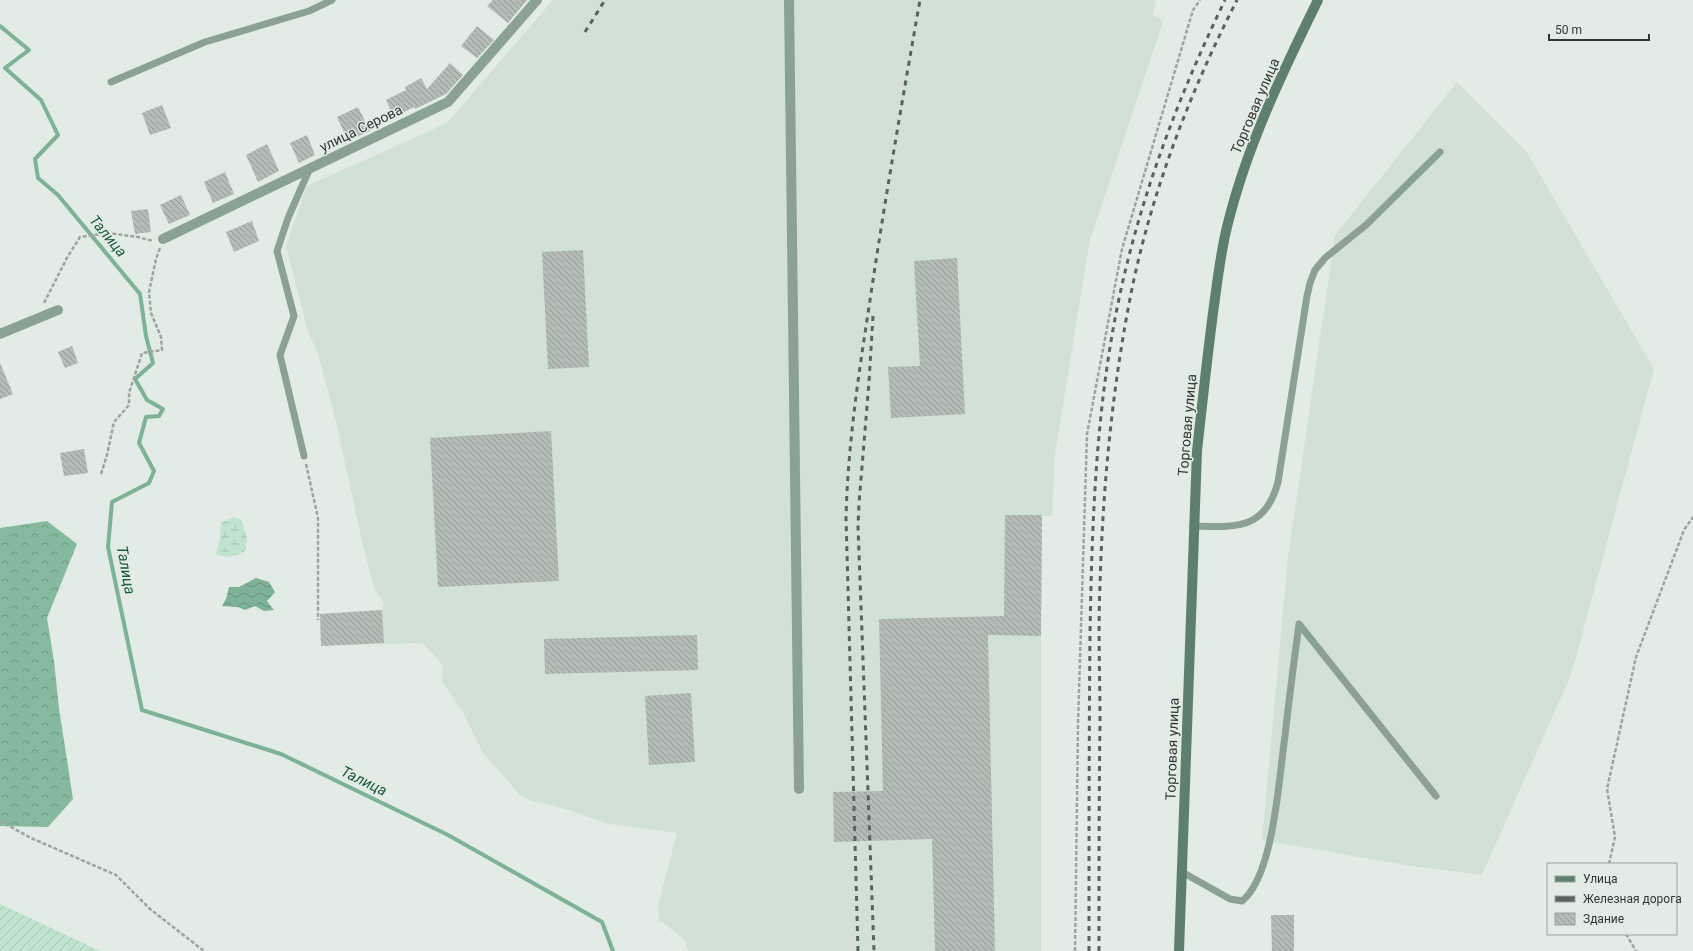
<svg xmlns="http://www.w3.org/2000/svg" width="1693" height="951" viewBox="0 0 1693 951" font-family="Roboto,sans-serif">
  <defs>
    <pattern id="forest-crowns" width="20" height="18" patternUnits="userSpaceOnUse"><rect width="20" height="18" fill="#86ba9e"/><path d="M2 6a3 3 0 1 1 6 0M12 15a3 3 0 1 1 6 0" fill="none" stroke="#6e9882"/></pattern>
    <pattern id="wetland-marsh" width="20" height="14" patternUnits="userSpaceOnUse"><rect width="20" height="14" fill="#bfe3cf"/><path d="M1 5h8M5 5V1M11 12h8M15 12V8" fill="none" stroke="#a5c3b2"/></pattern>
    <pattern id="garden-furrows" width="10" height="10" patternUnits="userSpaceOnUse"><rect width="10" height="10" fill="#bfe3cf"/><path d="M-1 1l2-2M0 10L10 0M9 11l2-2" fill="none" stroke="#a5c3b2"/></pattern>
    <pattern id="water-waves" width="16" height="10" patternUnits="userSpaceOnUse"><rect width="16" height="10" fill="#7eb296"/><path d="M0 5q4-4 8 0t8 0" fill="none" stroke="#68927b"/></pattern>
    <pattern id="building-back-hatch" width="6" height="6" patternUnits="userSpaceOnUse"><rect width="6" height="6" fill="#b4bcb8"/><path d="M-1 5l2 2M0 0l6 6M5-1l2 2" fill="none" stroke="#939a96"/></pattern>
  </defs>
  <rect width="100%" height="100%" fill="#e2ebe6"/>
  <path fill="#d1e1d8" d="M 553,0 L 1153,0 L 1156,2 L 1152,15 L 1158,17 L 1163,22 L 1090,239 L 1055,454 L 1052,516 L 1042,516 L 1041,636 L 1041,951 L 688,951 L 684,939 L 659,920 L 658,905 L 677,833 L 609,824 L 566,809 L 533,801 L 520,795 L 483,753 L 462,710 L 442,682 L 443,667 L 438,659 L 422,643 L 321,646 L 320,614 L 382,610 L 384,604 L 374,588 L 364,550 L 336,422 L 319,357 L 307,328 L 286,246 L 307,186 L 447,123 Z
    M 1457,82 L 1526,151 L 1654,369 L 1571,675 L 1482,875 L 1411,866 L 1262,840 L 1288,557 L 1335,235 Z"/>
  <path fill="url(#forest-crowns)" d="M 47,521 L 77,544 L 47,618 L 54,661 L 59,708 L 73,799 L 48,827 L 0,826 L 0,528 Z"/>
  <path fill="url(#wetland-marsh)" d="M 233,517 L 241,519 L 247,538 L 245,551 C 235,557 227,558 216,554 L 220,539 L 221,523 Z"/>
  <path fill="url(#garden-furrows)" d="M 0,904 L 100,951 L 0,951 Z"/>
  <path fill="url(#water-waves)" d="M 256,578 L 269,582 L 275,592 L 267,601 L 274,610 L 264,611 L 255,606 L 245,610 L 238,607 L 222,606 L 226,599 L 229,587 L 239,587 Z"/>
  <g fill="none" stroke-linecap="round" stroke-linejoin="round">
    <path stroke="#7eb296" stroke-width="4" d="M 0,26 L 29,50 L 5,68 L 41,100 L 58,135 L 35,159 L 38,178 L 58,195 L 140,294 L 146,336 L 153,363 L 135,379 L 147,400 L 163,409 L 159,416 L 146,417 L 139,443 L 154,471 L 149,483 L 112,502 L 108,547 L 142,710 L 281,754 L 448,835 L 602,922 L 613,951"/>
  </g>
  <path fill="url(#building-back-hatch)" d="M 493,0 L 527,0 L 508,23 L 487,6 Z
    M 477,26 L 494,40 L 477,58 L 461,46 Z
    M 450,63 L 463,75 L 446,94 L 415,109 L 414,107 L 394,117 L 386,100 L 406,90 L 405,87 L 421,78 L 427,89 Z
    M 162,105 L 171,128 L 150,135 L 142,113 Z
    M 358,107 L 370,131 L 348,141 L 337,117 Z
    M 307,135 L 315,155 L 299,163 L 290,143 Z
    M 267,144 L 279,171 L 258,182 L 246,155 Z
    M 225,172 L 234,194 L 213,203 L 204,182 Z
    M 181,195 L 190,215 L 169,224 L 160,205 Z
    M 148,209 L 151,232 L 135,234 L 131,211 Z
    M 252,221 L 259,241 L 234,252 L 226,232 Z
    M 583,250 L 589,367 L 548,369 L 542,252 Z
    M 957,258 L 965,414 L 891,418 L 888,367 L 920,366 L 914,261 Z
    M 72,346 L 78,363 L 65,368 L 58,352 Z
    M 0,363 L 13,394 L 0,399 Z
    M 551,431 L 559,581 L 438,587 L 430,438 Z
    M 84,449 L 88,473 L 64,476 L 60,453 Z
    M 1005,515 L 1042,515 L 1041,636 L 988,635 L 995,951 L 935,951 L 932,839 L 834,842 L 833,792 L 883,791 L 879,619 L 1004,616 Z
    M 382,610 L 384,643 L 321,646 L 320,614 Z
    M 697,635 L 698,670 L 545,674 L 544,639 Z
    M 691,693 L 695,762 L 649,765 L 645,696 Z
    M 1271,915 L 1294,915 L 1294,951 L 1272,951 Z"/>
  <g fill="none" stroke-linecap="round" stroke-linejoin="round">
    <path stroke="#9da4a0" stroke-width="2.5" stroke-dasharray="4 2" stroke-linecap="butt" d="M 44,303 L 68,256 L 80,237 L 108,233 L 138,237 L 153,241
      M 306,464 L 318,518 L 318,620
      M 101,474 L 107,455 L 114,422 L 129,405 L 129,393 L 142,353 L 162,350 L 161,337 L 151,313 L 149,292 L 156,259 L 160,248
      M 0,821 L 31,838 L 116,875 L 150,909 L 204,951
      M 1609,864 L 1615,837 L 1607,789 L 1636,657 L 1684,530 L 1693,517
      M 1626,934 L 1636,951
      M 1075,951 L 1078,724 L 1087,434 L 1122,249 L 1193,10 L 1200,0"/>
    <path stroke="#8ba195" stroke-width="7" d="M 111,82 L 205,42 L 309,11 L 332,0
      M 304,456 L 280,355 L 294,316 L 277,251 L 288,218 L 310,168
      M 1193,526 C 1235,527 1265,531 1278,482 L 1307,296 L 1310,283 L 1315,270 L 1325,258 L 1366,225 L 1440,152
      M 1182,872 L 1230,899 L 1242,901 C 1274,876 1279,776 1285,736 C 1289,699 1294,662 1299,624 L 1436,796"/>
    <path stroke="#8ba195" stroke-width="10" d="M 789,0 L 799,789
      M 163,239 L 448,102 L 537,0
      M 0,334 L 58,310"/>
    <path stroke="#5e7f6d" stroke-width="10" d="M 1179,951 L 1197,451 C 1202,405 1207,359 1213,313 C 1217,285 1220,255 1227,227 C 1246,148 1282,73 1318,0"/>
    <path stroke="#5c615e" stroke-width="3" stroke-dasharray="5 5" stroke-linecap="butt" d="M 585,32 L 605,0
      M 873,316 L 869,382 L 859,503 L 858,527 L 874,951
      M 858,951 L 846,517 C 848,445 858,378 869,307 C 884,205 902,102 920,0
      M 1089,951 C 1089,845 1089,739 1090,634 C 1092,520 1096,405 1120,294 C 1142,192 1180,93 1225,0
      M 1099,951 C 1099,874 1099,798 1100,721 C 1100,676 1098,630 1100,585 C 1103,482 1113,379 1134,279 C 1155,183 1192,88 1237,0"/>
  </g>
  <g text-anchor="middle" stroke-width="3" stroke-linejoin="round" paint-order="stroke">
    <g font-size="14" fill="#323634" stroke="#e2ebe6">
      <text transform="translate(1255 106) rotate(-67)" y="5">Торговая улица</text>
      <text transform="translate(361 128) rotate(-26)" y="5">улица Серова</text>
      <text transform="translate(1187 425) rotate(-85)" y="5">Торговая улица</text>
      <text transform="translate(1172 749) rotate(-88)" y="5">Торговая улица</text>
    </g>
    <g font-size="15" font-style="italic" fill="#1c5a3e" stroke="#e2ebe6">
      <text transform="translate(108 236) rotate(50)" y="5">Талица</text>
      <text transform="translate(126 570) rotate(80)" y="5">Талица</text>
      <text transform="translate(364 781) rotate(26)" y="5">Талица</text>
    </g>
  </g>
  <rect x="1547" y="863" width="130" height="72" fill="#e2ebe6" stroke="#9ca39f"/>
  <rect x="1555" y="876" width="20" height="6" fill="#5e7f6d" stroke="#9ca39f"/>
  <text x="1583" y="883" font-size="12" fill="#323634">Улица</text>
  <rect x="1555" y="896" width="20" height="6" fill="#5c615e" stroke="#9ca39f"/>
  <text x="1583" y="903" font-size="12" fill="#323634">Железная дорога</text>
  <rect x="1555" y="913" width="20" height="12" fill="url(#building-back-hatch)" stroke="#9ca39f"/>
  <text x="1583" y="923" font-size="12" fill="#323634">Здание</text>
  <path d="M1549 34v6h100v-6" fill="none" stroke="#323634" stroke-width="2"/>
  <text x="1555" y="34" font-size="12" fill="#323634" stroke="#e2ebe6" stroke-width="3" paint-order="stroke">50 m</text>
</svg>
